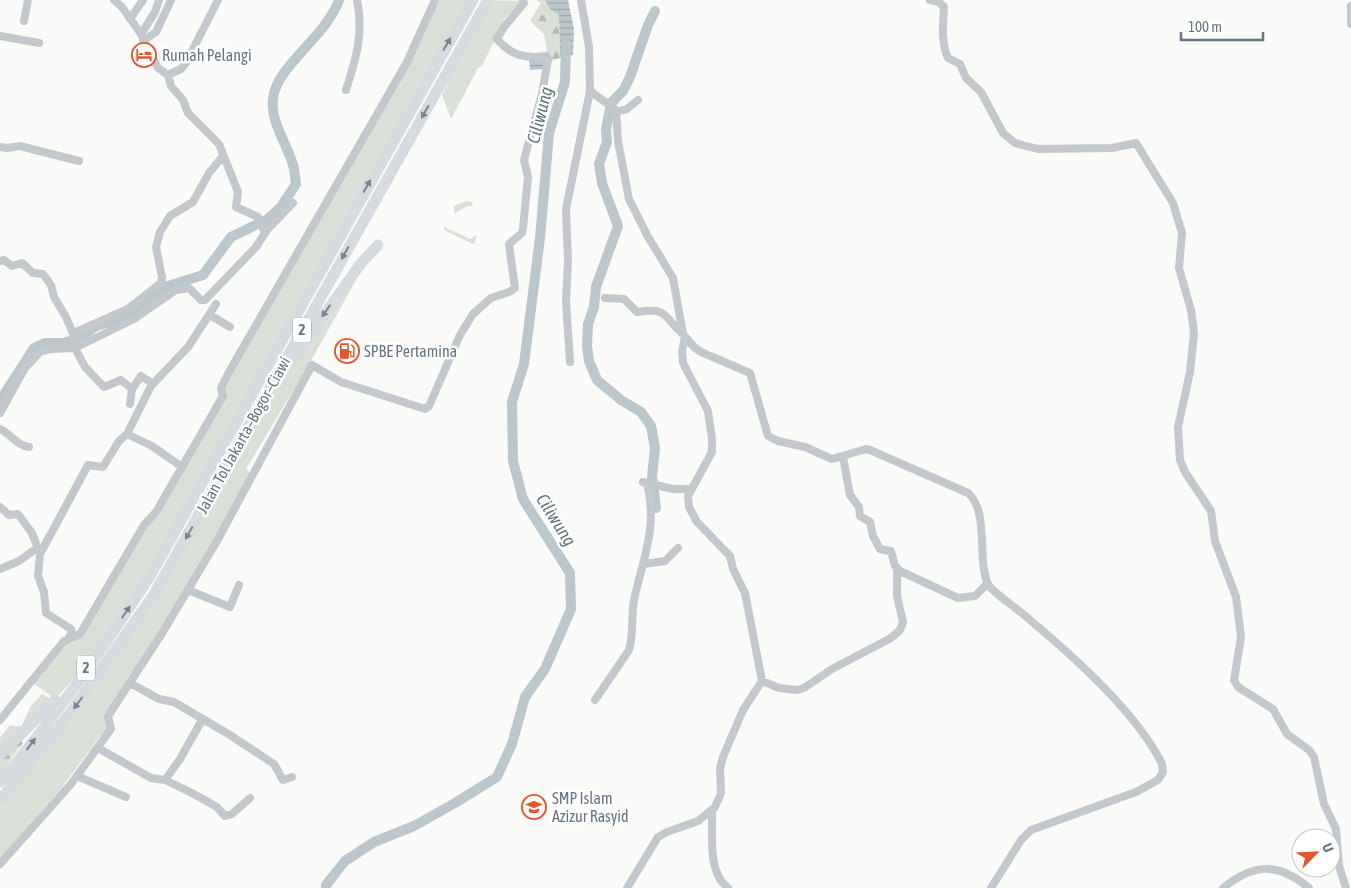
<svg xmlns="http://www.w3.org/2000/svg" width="1351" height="888" viewBox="0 0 1351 888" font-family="'Asap Condensed',sans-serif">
  <defs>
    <pattern id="forest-firs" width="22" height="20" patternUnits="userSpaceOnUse" patternTransform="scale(1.25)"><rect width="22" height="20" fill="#dadfd7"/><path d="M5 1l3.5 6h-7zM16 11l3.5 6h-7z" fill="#b4b9b4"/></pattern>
    <pattern id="water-rules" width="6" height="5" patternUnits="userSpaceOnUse" patternTransform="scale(1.25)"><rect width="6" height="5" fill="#bbc7cb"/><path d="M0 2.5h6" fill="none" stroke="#9ca6aa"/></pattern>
  </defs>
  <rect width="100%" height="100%" fill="#fafaf8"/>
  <path fill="#dadfd7" d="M 434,0 L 473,0 L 178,524 L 82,670 L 55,699 L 32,682 L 64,641 L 76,637 L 153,515 L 407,62 Z
    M 488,0 L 523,1 L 505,18 L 482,66 L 478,68 L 451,119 L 442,95 Z
    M 466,201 L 473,202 L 472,206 L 468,206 L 454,213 L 454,206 Z
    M 444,227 L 470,239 L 477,235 L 475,243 L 473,244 L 444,230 Z
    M 355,282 L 308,366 L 246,469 L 253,476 L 110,713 L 111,725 L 105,739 L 101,735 L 62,787 L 0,859 L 0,805 L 117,650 L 270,388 Z
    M 42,694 L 54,701 L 0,755 L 0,738 L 10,725 L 21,727 L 31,706 Z"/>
  <path fill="url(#forest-firs)" d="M 536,0 L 545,0 L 550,9 L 559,15 L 560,58 L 549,62 L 544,34 L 530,21 L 541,3 Z
    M 19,737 L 23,743 L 0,774 L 0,755 Z"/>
  <path fill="url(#water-rules)" d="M 545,0 L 568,0 L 574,29 L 573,55 L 560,58 L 559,15 L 550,9 Z
    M 544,59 L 545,69 L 530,70 L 529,60 Z"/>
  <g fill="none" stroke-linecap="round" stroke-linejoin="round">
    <path stroke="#bbc7cb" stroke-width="10" d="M 655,11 L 648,25 L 630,77 L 623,91 L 611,103 L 606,130 L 607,142 L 599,164 L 602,183 L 618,226 L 596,287 L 594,307 L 588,324 L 587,346 L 589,361 L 597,380 L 621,400 L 641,412 L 651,426 L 655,448 L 652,477 L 656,508
      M 0,401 L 34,348 L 45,343 L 63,343 L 77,339 L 96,326 L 125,317 L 165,287 L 203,275 L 231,237 L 268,219 L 281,207 L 296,184 C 295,178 295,171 293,165 C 287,144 270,121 273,99 C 276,66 326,37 339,0
      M 326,888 L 326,885 L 345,861 L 374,842 L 414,826 L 455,803 L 497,777 L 512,744 L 525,697 L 545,669 L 571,609 L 570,573 L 523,499 L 513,461 L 512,402 L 524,364 L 540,238 L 549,133 L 565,82 L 566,43"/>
    <path stroke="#c3c8cc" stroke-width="8" d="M 581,0 L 589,47 L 590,91 L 616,110 L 618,141 L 629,199 L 647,235 L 673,278 L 683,334 L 694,347 L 701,352 L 750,373 L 768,436 L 778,441 L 805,447 L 832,459 L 866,449 L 870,450 L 968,493 C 990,512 976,563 989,586 C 1001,599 1017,608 1030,620 C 1074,657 1137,713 1162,764 L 1163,772 L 1158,780 L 1136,792 L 1031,830 L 1021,840 L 991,888
      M 930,0 L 939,2 L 944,7 C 943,23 941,43 948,58 L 960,64 L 966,78 L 981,92 L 1003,133 L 1015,143 L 1038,149 L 1112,148 L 1136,143 L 1173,203 L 1182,233 L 1179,268 L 1191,310 L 1194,333 L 1190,372 L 1178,427 L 1180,460 L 1185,472 L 1211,511 L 1215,541 L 1236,597 L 1241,637 L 1234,680 L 1238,687 L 1273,709 L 1287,734 L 1309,750 L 1314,757 L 1324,804 L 1336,829 L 1339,866 L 1346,888
      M 1351,6 L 1351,24
      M 130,19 L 143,0
      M 24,21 L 28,0
      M 141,34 L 155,12 L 159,0
      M 0,36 L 39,43
      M 143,41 L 156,32 L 171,0
      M 168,75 L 181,69 L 186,63 L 218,0
      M 346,90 C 356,59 364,32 357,0
      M 616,112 L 627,109 L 638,100
      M 0,147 L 7,148 L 20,146 L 79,161
      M 265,232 L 293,203
      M 0,261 L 4,260 L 12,266 L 22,263 L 33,273 L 43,274 L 51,285 L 54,297 L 66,317 L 78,346
      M 605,298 L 624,299 L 637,312 C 669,307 662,316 683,334
      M 210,315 L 230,327
      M 72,331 L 76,332 L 128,309 L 161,283 L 162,277 L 156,247 L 160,232 L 170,216 L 193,202 L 209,173 L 223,156
      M 75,348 L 85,367 L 104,387 L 121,380 L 132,389 L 130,404
      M 570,362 L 566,301 L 568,260 L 566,209 L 590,91
      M 132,389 L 141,376 L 153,384
      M 0,413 L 25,368 L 40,352 L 51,349 L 75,348 L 134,319 L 176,290 L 189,288 L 201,300 L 205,300 L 256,247 L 265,233 L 258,217 L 236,207 L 238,192 L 219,144 L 188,113 L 183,100 L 171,86 L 168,75 L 158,68 L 141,34 L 122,7 L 114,0
      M 0,429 C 11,434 17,446 29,447
      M 843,457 L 850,495 L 859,507 L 860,516 L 870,522 L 873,536 L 880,549 L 891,551 L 895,566 L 900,571 L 958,598 L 975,596 L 987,584
      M 182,467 L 152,446 L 127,434 L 151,386 L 188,347 L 216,304
      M 647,483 L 673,489 L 691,489
      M 0,507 L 9,515 L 18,514 L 32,533 L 40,554 L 38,576 L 44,592 L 46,613 L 71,629 L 72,633 L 69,637
      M 40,554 L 88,465 L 103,467 L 119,441 L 127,434
      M 644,564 L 665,561 L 678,548
      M 0,569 L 19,561 L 37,548
      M 188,590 L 230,607 L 239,585
      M 762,681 L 779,688 L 797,690 L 804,688 L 832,669 L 891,638 L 900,630 L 903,622 L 897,596 L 897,568
      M 130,683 L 159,699 L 174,702 L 230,735 L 274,764 L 283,780 L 292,777
      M 595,700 L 629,650 C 634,634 631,617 634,600 C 643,558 658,528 647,483 L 643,482
      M 0,720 L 64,641 L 80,634 L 144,525 L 156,512 L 223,396 L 221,388 L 229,372 L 407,62 L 435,0
      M 98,748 L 151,778 L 165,780 L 192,793 L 217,807 L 225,816 L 232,814 L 250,798
      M 77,776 L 126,797
      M 165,780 L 180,759 L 202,720
      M 712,811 C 713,834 707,872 728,888
      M 0,864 L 71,784 L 111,729 L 108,717 L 110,713 L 161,635 L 217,541 L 312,365 L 341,382 L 425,409 L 429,406 L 460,335 L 473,314 L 491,298 L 509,292 L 515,288 L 509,244 L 522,233 L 523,228 L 528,177 L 524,160 L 542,94 L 548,59 L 546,56 C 524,59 511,55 497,39 L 504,27 L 524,3 L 523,0
      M 627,888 L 658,837 L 667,832 L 698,821 L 715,807 L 721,793 L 720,768 L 723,757 L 743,710 L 762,681 L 745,593 L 733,569 L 730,556 L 697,522 L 689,507 L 688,496 L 712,452 L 712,439 L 708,411 L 683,363 L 682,351 L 685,337
      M 1223,888 C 1254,863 1278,862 1309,888"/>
    <path stroke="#d6dbdf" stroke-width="11" d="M 292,360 L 362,262 L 378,245
      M 0,755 L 55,700
      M 0,782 C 54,719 105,646 150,576 L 473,0
      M 0,800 L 71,712 L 153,596 L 488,0"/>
  </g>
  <defs><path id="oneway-solid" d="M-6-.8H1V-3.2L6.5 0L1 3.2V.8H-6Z" transform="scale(1.25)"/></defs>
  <g fill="#768591">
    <use href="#oneway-solid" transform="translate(447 44) rotate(-60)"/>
    <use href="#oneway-solid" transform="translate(425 112) rotate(119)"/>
    <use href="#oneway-solid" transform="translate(367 186) rotate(-61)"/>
    <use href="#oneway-solid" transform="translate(345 253) rotate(119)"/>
    <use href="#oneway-solid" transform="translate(326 311) rotate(125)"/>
    <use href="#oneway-solid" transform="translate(189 533) rotate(119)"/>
    <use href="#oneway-solid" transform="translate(126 612) rotate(-56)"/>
    <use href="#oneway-solid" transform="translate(78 703) rotate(127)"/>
    <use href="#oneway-solid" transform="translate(31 744) rotate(-54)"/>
  </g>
  <defs>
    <symbol id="hotel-ring" viewBox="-11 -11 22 22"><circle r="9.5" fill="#fff" stroke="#e4572e" stroke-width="1.5"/><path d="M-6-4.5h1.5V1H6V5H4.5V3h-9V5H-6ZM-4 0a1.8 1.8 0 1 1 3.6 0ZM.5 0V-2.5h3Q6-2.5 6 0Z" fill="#e4572e"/></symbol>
    <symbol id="fuel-ring" viewBox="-11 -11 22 22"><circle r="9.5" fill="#fff" stroke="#e4572e" stroke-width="1.5"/><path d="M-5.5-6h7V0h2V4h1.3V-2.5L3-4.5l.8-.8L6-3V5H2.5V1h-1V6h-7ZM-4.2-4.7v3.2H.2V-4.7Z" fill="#e4572e"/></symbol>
    <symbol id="school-ring" viewBox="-11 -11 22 22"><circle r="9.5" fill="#fff" stroke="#e4572e" stroke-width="1.5"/><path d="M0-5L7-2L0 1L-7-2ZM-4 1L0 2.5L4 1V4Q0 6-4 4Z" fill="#e4572e"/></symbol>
  </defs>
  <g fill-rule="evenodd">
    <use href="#hotel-ring" x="130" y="41" width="28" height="28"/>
    <use href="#fuel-ring" x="333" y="337" width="28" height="28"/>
    <use href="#school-ring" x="520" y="793" width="28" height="28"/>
  </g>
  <g text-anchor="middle" stroke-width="5" stroke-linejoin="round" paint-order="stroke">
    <g fill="#fff" stroke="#939fa8" stroke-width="1">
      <rect x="293" y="317.5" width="18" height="25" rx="4"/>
      <rect x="77" y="655.5" width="18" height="25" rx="4"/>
    </g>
    <g font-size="15" font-weight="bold" fill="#657683">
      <text x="302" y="335">2</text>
      <text x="86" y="673">2</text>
    </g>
    <g font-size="16" fill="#657683" stroke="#fff" text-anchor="start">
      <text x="162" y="61">Rumah Pelangi</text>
      <text x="364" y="357">SPBE Pertamina</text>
      <text x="552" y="804">SMP Islam<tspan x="552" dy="18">Azizur Rasyid</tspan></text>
    </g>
    <g font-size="16" fill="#657683" stroke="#fff">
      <text transform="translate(243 435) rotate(-61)" y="6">Jalan Tol Jakarta–Bogor–Ciawi</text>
    </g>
    <g font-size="18" font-style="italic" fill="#60757c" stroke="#fff">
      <text transform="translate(540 115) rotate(-76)" y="6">Ciliwung</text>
      <text transform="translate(556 520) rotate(58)" y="6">Ciliwung</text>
    </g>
  </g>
  <g transform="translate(1316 853) rotate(66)"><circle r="24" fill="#ffffff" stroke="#c1c8cd"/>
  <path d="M0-4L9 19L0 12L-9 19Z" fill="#e4572e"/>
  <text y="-8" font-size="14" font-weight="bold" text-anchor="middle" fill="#657683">U</text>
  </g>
  <path d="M1181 32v8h82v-8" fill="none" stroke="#657683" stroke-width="2.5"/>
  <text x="1188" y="32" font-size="15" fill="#657683" stroke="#ffffff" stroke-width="4" paint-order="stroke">100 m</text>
</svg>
